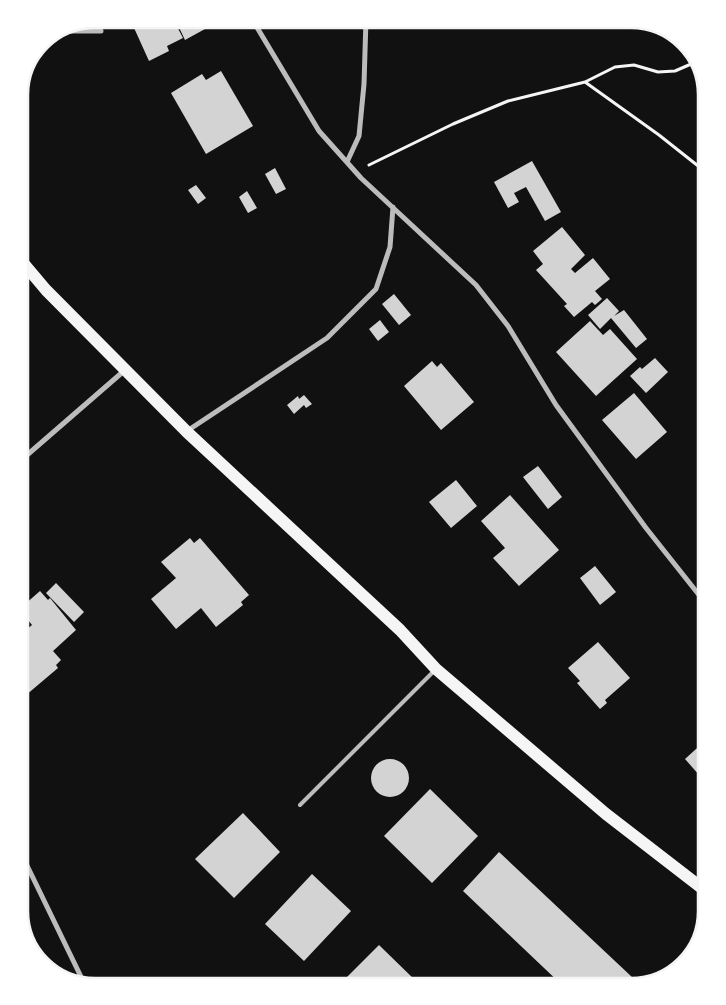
<svg xmlns="http://www.w3.org/2000/svg" width="726" height="1005" viewBox="0 0 726 1005" font-family="'Asap Condensed',sans-serif">
  <rect width="100%" height="100%" fill="#111"/>
  <path fill="#d3d3d3" fill-rule="evenodd" d="M 130,19 L 173,19 L 183,38 L 167,46 L 169,51 L 149,61 Z
    M 175,19 L 201,19 L 205,29 L 185,40 Z
    M 221,71 L 253,126 L 206,154 L 171,93 L 202,74 L 206,80 Z
    M 532,161 L 561,212 L 545,221 L 526,187 L 514,193 L 519,202 L 508,208 L 494,182 Z
    M 275,168 L 286,189 L 276,194 L 265,174 Z
    M 196,185 L 206,198 L 198,204 L 188,190 Z
    M 247,191 L 257,208 L 248,213 L 239,197 Z
    M 562,227 L 585,255 L 571,269 L 575,273 L 593,258 L 610,279 L 595,291 L 602,299 L 595,305 L 592,302 L 574,317 L 564,306 L 567,304 L 536,270 L 543,264 L 533,251 Z
    M 394,294 L 411,315 L 399,325 L 382,304 Z
    M 607,298 L 619,311 L 614,316 L 624,310 L 647,339 L 636,348 L 611,318 L 600,329 L 588,315 Z
    M 380,320 L 389,332 L 378,341 L 369,329 Z
    M 590,321 L 603,335 L 610,329 L 637,359 L 596,396 L 556,352 Z
    M 655,358 L 668,372 L 646,393 L 630,376 L 640,367 L 642,369 Z
    M 432,361 L 437,367 L 441,363 L 474,402 L 441,430 L 404,386 Z
    M 634,393 L 667,432 L 636,459 L 602,420 Z
    M 304,395 L 312,404 L 306,408 L 304,405 L 294,414 L 287,405 L 298,396 L 299,399 Z
    M 538,466 L 562,497 L 548,509 L 523,477 Z
    M 456,480 L 477,506 L 451,528 L 429,502 Z
    M 510,495 L 559,550 L 519,586 L 493,558 L 505,548 L 481,521 Z
    M 190,538 L 194,543 L 200,538 L 249,595 L 241,602 L 243,605 L 216,627 L 201,608 L 176,629 L 151,599 L 176,578 L 161,562 Z
    M 595,566 L 616,592 L 600,605 L 580,578 Z
    M 20,571 L 28,584 L 22,588 L 19,583 Z
    M 56,583 L 84,612 L 74,622 L 46,593 Z
    M 40,591 L 48,600 L 50,598 L 76,630 L 53,651 L 61,660 L 56,665 L 58,668 L 19,701 L 19,604 L 21,602 L 24,605 ZM 24,615 L 32,625 L 26,630 L 21,623 L 23,621 L 21,618 Z
    M 598,642 L 630,678 L 605,700 L 607,703 L 600,709 L 577,683 L 580,681 L 568,668 Z
    M 707,739 L 707,784 L 685,759 Z
    M371 778a19 19 0 1 1 38 0a19 19 0 1 1-38 0Z
    M 430,789 L 478,836 L 432,883 L 384,836 Z
    M 243,813 L 280,852 L 234,898 L 195,859 Z
    M 499,852 L 633,978 L 625,986 L 563,986 L 463,891 Z
    M 312,874 L 351,911 L 304,961 L 265,924 Z
    M 379,945 L 417,982 L 413,986 L 338,986 Z"/>
  <g fill="none" stroke-linecap="round" stroke-linejoin="round">
    <path stroke="#f5f5f5" stroke-width="3" d="M 585,82 L 659,135 L 707,173
      M 369,165 L 453,124 L 508,101 L 585,82 L 615,67 L 634,65 L 658,72 L 675,71 L 698,61"/>
    <path stroke="#bcbcbc" stroke-width="4" d="M 300,805 L 435,670"/>
    <path stroke="#bcbcbc" stroke-width="5" d="M 252,19 L 319,131 L 361,178 L 476,285 L 508,326 L 556,405 L 646,528 L 707,605
      M 62,31 L 101,31
      M 347,162 L 359,136 L 364,84 L 366,19
      M 187,431 L 327,338 L 376,289 L 390,247 L 393,207
      M 19,462 L 125,370
      M 19,849 L 85,985"/>
    <path stroke="#f5f5f5" stroke-width="12" d="M 19,258 L 46,290 L 187,432 L 400,630 L 436,669 L 606,814 L 707,892"/>
  </g>
  <path d="M0 0H726V1005H0ZM95 28H631A67 67 0 0 1 698 95V911A67 67 0 0 1 631 978H95A67 67 0 0 1 28 911V95A67 67 0 0 1 95 28Z" fill="#fff" fill-rule="evenodd"/>
  <path fill="none" stroke="#f5f5f5" stroke-width="2.5" d="M95 28H631A67 67 0 0 1 698 95V911A67 67 0 0 1 631 978H95A67 67 0 0 1 28 911V95A67 67 0 0 1 95 28Z"/>
</svg>
